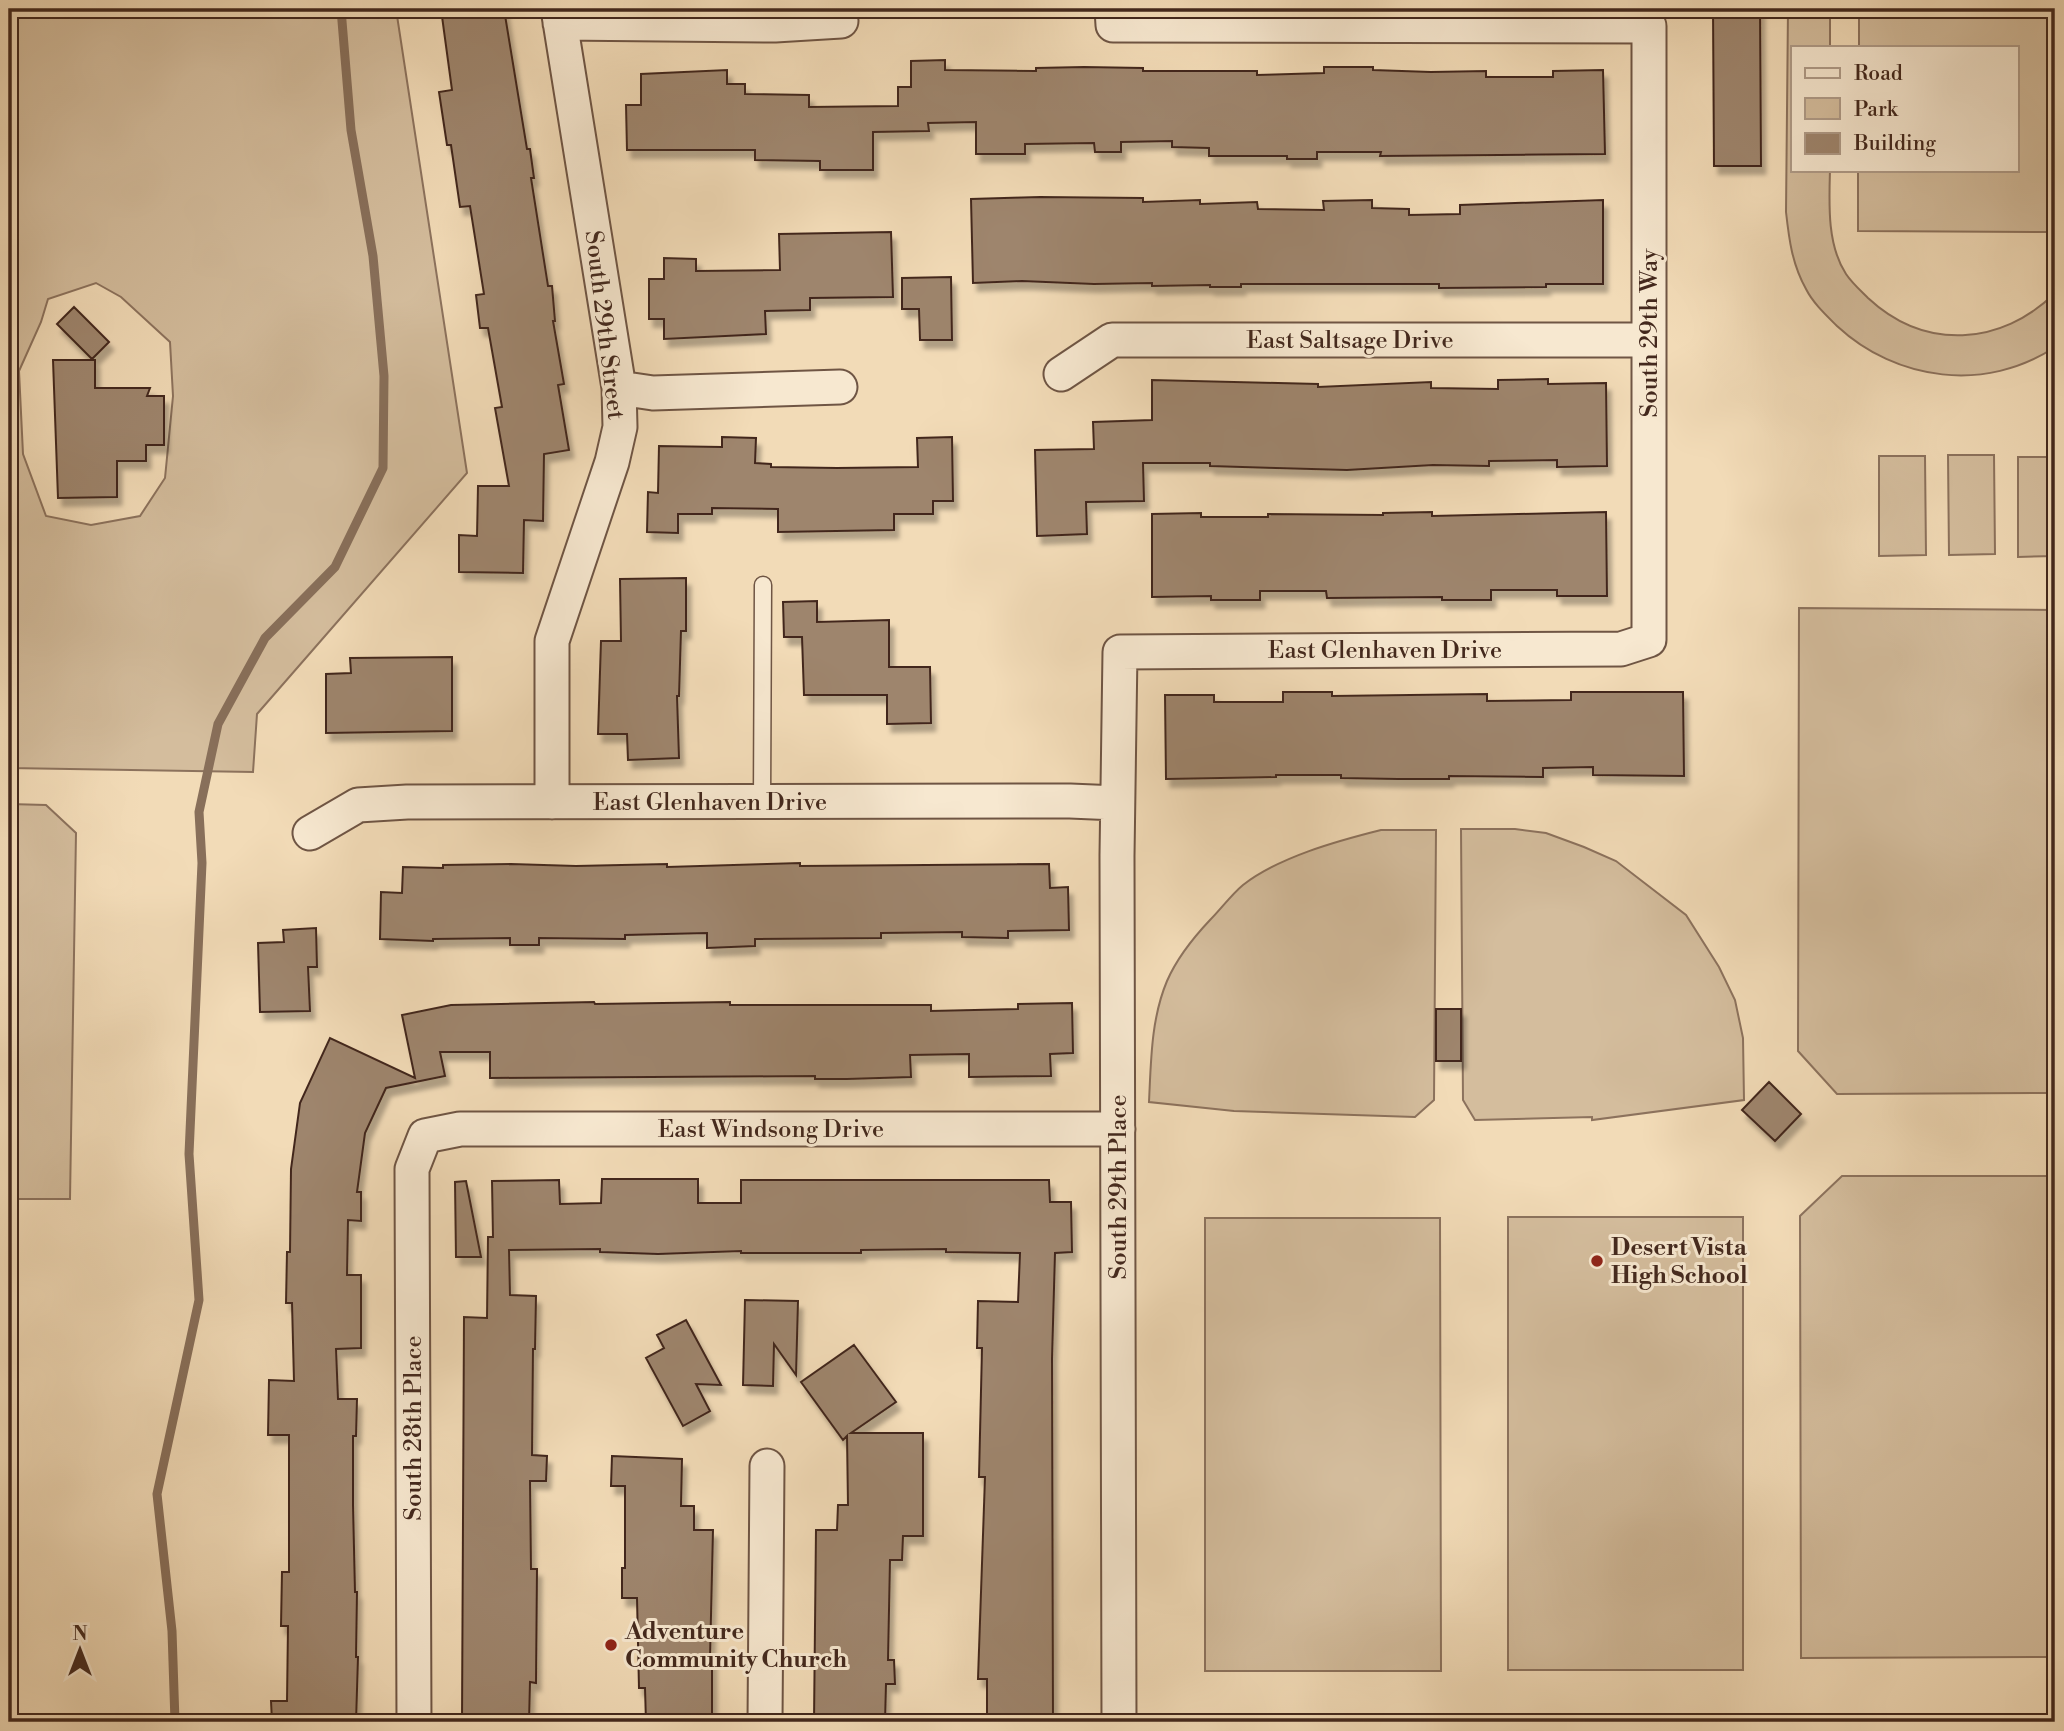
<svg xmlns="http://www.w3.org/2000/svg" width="2064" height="1731" viewBox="0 0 2064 1731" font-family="'Libre Bodoni',serif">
  <defs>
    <filter id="shadow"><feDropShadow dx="4.5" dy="8" stdDeviation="2" flood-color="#0004"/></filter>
  </defs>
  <rect width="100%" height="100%" fill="#f2dbb7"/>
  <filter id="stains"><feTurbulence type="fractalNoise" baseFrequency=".00286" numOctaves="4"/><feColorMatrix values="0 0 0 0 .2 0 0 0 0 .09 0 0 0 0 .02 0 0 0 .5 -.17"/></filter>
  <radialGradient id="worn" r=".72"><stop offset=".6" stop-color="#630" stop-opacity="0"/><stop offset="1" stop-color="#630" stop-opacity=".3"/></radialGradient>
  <path fill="#d4bd9d" stroke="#8c725d" stroke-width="2" fill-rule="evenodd" d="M 9,9 L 396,9 L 467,473 L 257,714 L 253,772 L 9,768 ZM 96,283 L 121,297 L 170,342 L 173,396 L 165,478 L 140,516 L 91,525 L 46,516 L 23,454 L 19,371 L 41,322 L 48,299 Z
    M 1788,9 L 1830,9 L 1830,47 L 1793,47 L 1793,170 L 1830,170 C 1829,204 1827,245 1846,274 C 1852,283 1861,291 1868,298 C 1925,351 2001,346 2055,293 L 2055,347 C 1986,393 1896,381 1837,326 C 1826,315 1813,303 1806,289 C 1792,264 1789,239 1786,212 Z
    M 1859,9 L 2055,9 L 2055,232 L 1858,231 L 1858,170 L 2017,170 L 2017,47 L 1859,47 Z
    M 1948,455 L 1994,455 L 1995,554 L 1949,555 Z
    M 1879,456 L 1925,456 L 1926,555 L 1879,556 Z
    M 2018,457 L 2055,457 L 2055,556 L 2018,557 Z
    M 1799,608 L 2055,610 L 2055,1093 L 1837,1094 L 1798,1051 Z
    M 9,804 L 46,805 L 76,833 L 70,1199 L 9,1199 Z
    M 1461,829 L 1515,829 L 1546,833 L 1584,847 L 1616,861 L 1686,915 L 1719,967 L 1735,1000 L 1743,1038 L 1744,1100 L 1592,1120 L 1592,1117 L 1475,1120 L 1463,1100 Z
    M 1381,830 L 1436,830 L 1434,1100 L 1415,1117 L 1234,1111 L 1149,1102 C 1151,1061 1151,1019 1167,981 C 1177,958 1193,938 1210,920 C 1221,909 1231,895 1243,885 C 1279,857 1337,841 1381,830 Z
    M 1842,1176 L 2055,1176 L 2055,1657 L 1801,1658 L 1800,1216 Z
    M 1508,1217 L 1743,1217 L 1743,1670 L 1508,1670 Z
    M 1205,1218 L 1440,1218 L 1441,1671 L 1205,1671 Z"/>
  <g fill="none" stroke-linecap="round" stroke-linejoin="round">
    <path stroke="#886f5a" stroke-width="9" d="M 175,1722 L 172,1631 L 157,1494 L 199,1300 L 189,1154 L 202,863 L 199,812 L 218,724 L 265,638 L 335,567 L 383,468 L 384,376 L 373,256 L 351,130 L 341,9"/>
  </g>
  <path fill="#9e856d" stroke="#43281d" stroke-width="2" filter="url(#shadow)" d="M 441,9 L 504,9 L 527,149 L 530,149 L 534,178 L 531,178 L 548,286 L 552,286 L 555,321 L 553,321 L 564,384 L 558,385 L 569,450 L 544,454 L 543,521 L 524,520 L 523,573 L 459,572 L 459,535 L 477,536 L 478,486 L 509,486 L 495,408 L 502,407 L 488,328 L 480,328 L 476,295 L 484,294 L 470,206 L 460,207 L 451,145 L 447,145 L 439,92 L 452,90 Z
    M 1713,9 L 1760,9 L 1761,166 L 1714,166 Z
    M 945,60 L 945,70 L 1036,71 L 1036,68 L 1084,67 L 1143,68 L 1143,71 L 1257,71 L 1257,75 L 1324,73 L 1324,67 L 1373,67 L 1373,70 L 1431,72 L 1486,71 L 1486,77 L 1553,77 L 1553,71 L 1603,70 L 1605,154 L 1380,156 L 1381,152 L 1317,152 L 1317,159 L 1287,159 L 1287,156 L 1209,156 L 1209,148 L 1172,147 L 1172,141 L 1121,142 L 1121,152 L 1095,152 L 1094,143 L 1025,144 L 1025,154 L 976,154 L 976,122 L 928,123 L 929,131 L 873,132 L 873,170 L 820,170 L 820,161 L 755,160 L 755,150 L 627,150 L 626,105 L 641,105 L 641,74 L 727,70 L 727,84 L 745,84 L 745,94 L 809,95 L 809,107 L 898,106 L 898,87 L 911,87 L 911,61 Z
    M 1040,197 L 1143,198 L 1143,202 L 1200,200 L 1200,204 L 1257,202 L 1258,209 L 1324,210 L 1323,201 L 1372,200 L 1372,208 L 1409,209 L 1409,215 L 1460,214 L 1460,205 L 1603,200 L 1603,284 L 1546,284 L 1546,287 L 1439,288 L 1439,284 L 1241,284 L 1241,287 L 1210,287 L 1210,285 L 1152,286 L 1152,283 L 1094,284 L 1022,281 L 973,283 L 971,199 Z
    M 891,232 L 893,297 L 810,298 L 810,310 L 765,311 L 766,334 L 664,339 L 664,319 L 649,319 L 649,279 L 664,279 L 664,258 L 696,259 L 696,271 L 780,270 L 779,234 Z
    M 951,277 L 952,340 L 920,340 L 919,309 L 902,309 L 902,278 Z
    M 74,307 L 109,342 L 92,359 L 57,324 Z
    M 53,360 L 95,360 L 95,388 L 150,388 L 147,396 L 164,396 L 164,445 L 146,445 L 146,461 L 117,461 L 117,497 L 58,498 Z
    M 1548,379 L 1548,384 L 1606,383 L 1607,466 L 1557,467 L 1557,460 L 1489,461 L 1489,466 L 1433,465 L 1347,470 L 1210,466 L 1210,463 L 1143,463 L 1144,501 L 1086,502 L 1087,534 L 1037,536 L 1035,450 L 1094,449 L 1093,422 L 1152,420 L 1152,380 L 1318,384 L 1318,387 L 1431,382 L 1431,388 L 1498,389 L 1498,380 Z
    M 722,437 L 756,438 L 755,463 L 771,464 L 771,467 L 837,468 L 918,467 L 917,438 L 952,437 L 953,501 L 933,501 L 933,514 L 894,514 L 894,530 L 778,532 L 778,509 L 712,508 L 712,514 L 678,514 L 678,533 L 647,532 L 648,492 L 658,493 L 659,446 L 722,447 Z
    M 1432,512 L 1432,516 L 1606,512 L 1607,596 L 1557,596 L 1557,590 L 1491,590 L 1491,600 L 1442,600 L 1442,597 L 1327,598 L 1326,591 L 1260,591 L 1260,600 L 1211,600 L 1211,596 L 1152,597 L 1152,514 L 1201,513 L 1201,517 L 1268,517 L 1268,514 L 1383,515 L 1383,513 Z
    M 686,578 L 686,631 L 681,631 L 679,696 L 677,696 L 679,758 L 628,760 L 627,734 L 598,734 L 601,641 L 621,641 L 620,579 Z
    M 817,601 L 817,622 L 889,620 L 889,667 L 930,667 L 931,723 L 887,724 L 887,695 L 804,695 L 802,637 L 784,637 L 783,602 Z
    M 452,657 L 452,731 L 326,733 L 326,674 L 351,673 L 350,658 Z
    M 1283,692 L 1332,692 L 1332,696 L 1487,694 L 1487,701 L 1571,700 L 1571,692 L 1683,692 L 1684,776 L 1593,775 L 1593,767 L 1543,768 L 1543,777 L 1449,776 L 1449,779 L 1398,779 L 1341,778 L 1341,775 L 1276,775 L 1276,777 L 1166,779 L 1165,695 L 1214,695 L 1214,702 L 1283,702 Z
    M 800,863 L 800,866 L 1049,864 L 1050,888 L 1068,887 L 1069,930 L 1008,931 L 1008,938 L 962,937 L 962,932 L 881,933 L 881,938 L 755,939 L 755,946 L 707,948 L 707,933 L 625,935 L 625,939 L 539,938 L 539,945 L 510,945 L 510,938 L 433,939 L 433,941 L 380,939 L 381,892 L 402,893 L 403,867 L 443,868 L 443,865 L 511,864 L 576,866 L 667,864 L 667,867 Z
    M 316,928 L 317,967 L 308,967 L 310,1011 L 260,1012 L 258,943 L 284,942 L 283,930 Z
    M 594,1002 L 595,1004 L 730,1002 L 730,1005 L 931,1005 L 931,1011 L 1018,1009 L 1018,1004 L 1072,1003 L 1073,1053 L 1050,1054 L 1051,1076 L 969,1077 L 969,1054 L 910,1055 L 911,1077 L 847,1079 L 815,1079 L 815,1076 L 490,1078 L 490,1052 L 440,1052 L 445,1076 L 386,1088 L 365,1133 L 357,1192 L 361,1192 L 361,1221 L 348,1220 L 347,1275 L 361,1275 L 361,1348 L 336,1349 L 338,1399 L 357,1399 L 356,1436 L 353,1436 L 353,1505 L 355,1592 L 357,1592 L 356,1657 L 358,1657 L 356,1722 L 272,1722 L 271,1701 L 287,1701 L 288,1626 L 281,1626 L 282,1572 L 289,1572 L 289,1435 L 268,1435 L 269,1380 L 294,1381 L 292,1303 L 286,1303 L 287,1252 L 290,1252 L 291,1169 L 300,1103 L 330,1038 L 415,1078 L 402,1015 L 451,1005 Z
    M 1436,1009 L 1461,1009 L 1461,1061 L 1436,1061 Z
    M 1769,1082 L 1801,1114 L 1775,1141 L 1742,1110 Z
    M 602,1179 L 698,1179 L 698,1203 L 741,1203 L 741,1180 L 1049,1180 L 1050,1202 L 1071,1202 L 1072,1252 L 1055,1253 L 1052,1359 L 1053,1722 L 987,1722 L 987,1679 L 978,1679 L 985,1477 L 979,1477 L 982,1348 L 977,1348 L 978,1301 L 1018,1302 L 1020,1253 L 946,1252 L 946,1249 L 861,1250 L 861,1253 L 741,1253 L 741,1251 L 658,1254 L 600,1252 L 600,1249 L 509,1250 L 510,1295 L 536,1296 L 535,1349 L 533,1349 L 532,1455 L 547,1456 L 546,1481 L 530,1481 L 531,1569 L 537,1569 L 536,1683 L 530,1682 L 529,1722 L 462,1722 L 464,1317 L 487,1318 L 488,1237 L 493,1237 L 492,1181 L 559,1180 L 560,1204 L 601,1203 Z
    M 466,1181 L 481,1257 L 456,1257 L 455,1182 Z
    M 745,1300 L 798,1301 L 796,1375 L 774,1344 L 773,1386 L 743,1385 Z
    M 686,1320 L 721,1385 L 696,1384 L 710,1411 L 683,1426 L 646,1358 L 664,1348 L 657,1335 Z
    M 854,1345 L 896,1402 L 851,1433 L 923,1433 L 923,1536 L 903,1536 L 902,1560 L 890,1560 L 888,1660 L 894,1660 L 895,1684 L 886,1684 L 885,1722 L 814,1722 L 816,1530 L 837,1530 L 838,1505 L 848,1505 L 847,1436 L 843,1440 L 801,1382 Z
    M 612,1456 L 682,1459 L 681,1506 L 694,1506 L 694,1530 L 713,1530 L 710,1658 L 712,1658 L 712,1722 L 646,1722 L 645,1688 L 639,1688 L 637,1598 L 622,1598 L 622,1568 L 625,1568 L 625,1486 L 611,1486 Z"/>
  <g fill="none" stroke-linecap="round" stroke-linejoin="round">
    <defs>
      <path id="service" d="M 762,802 L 763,585"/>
      <path id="minor" d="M 1112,9 L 1113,25 L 1649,26 L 1649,640 L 1621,649 L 1120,652 L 1117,856 L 1119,1722
        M 560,23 L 775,25 L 841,21
        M 1061,374 L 1112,340 L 1649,340
        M 619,388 L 653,393 L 840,387
        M 552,802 L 552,641 L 612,462 L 620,427 L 619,388 L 558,9
        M 310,833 L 358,805 L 407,802 L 1070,801 L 1117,803
        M 414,1722 L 412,1169 L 425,1136 L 460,1129 L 1118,1129
        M 765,1722 L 767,1466"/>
    </defs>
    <use href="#service" stroke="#6f5544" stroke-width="19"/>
    <use href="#minor" stroke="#6f5544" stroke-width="37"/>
    <use href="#service" stroke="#f7e8d0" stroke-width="16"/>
    <use href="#minor" stroke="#f7e8d0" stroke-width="33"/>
  </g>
  <g fill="#8f2418" stroke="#f7e8d0" stroke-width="2.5">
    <circle cx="1597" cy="1261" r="7"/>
    <circle cx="611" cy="1645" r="7"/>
  </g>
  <g text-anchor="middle" stroke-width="6" stroke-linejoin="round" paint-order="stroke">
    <g font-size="24" fill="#43281d" stroke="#f7e8d0">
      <text transform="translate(605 325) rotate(83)" y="8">South 29th Street</text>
      <text transform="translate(1649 333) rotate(-90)" y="8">South 29th Way</text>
      <text x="1350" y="348">East Saltsage Drive</text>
      <text x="1385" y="658">East Glenhaven Drive</text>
      <text x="710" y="810">East Glenhaven Drive</text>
      <text x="771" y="1137">East Windsong Drive</text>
      <text transform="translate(1118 1187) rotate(-90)" y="8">South 29th Place</text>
      <text transform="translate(413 1428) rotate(-90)" y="8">South 28th Place</text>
    </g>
    <g font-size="24" font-weight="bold" fill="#43281d" stroke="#f7e8d0" text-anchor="start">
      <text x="1611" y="1255">Desert Vista<tspan x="1611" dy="28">High School</tspan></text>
      <text x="625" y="1639">Adventure<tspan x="625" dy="28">Community Church</tspan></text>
    </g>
  </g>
  <rect width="2064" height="1731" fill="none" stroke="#f2dbb7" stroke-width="35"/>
  <rect x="10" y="10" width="2043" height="1710" fill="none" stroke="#43281d" stroke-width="3.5"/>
  <rect x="18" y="18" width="2029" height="1696" fill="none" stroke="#43281d" stroke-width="2"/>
  <rect x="1791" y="46" width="228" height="126" fill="#f7e8d0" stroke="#af9b88" stroke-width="2"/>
  <rect x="1805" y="68" width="35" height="10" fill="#f7e8d0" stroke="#af9b88" stroke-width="2"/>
  <text x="1854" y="80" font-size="21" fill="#43281d">Road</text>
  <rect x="1805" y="98" width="35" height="21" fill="#d4bd9d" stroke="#af9b88" stroke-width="2"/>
  <text x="1854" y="116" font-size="21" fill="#43281d">Park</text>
  <rect x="1805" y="133" width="35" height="21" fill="#9e856d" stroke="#af9b88" stroke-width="2"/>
  <text x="1854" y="150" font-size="21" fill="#43281d">Building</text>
  <g transform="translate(80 1650)" stroke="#f7e8d0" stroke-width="5" paint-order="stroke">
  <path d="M0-5L12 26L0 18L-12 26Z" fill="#43281d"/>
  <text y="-10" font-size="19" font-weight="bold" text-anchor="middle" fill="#43281d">N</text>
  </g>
  <rect width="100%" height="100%" filter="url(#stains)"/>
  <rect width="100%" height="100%" fill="url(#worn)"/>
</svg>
